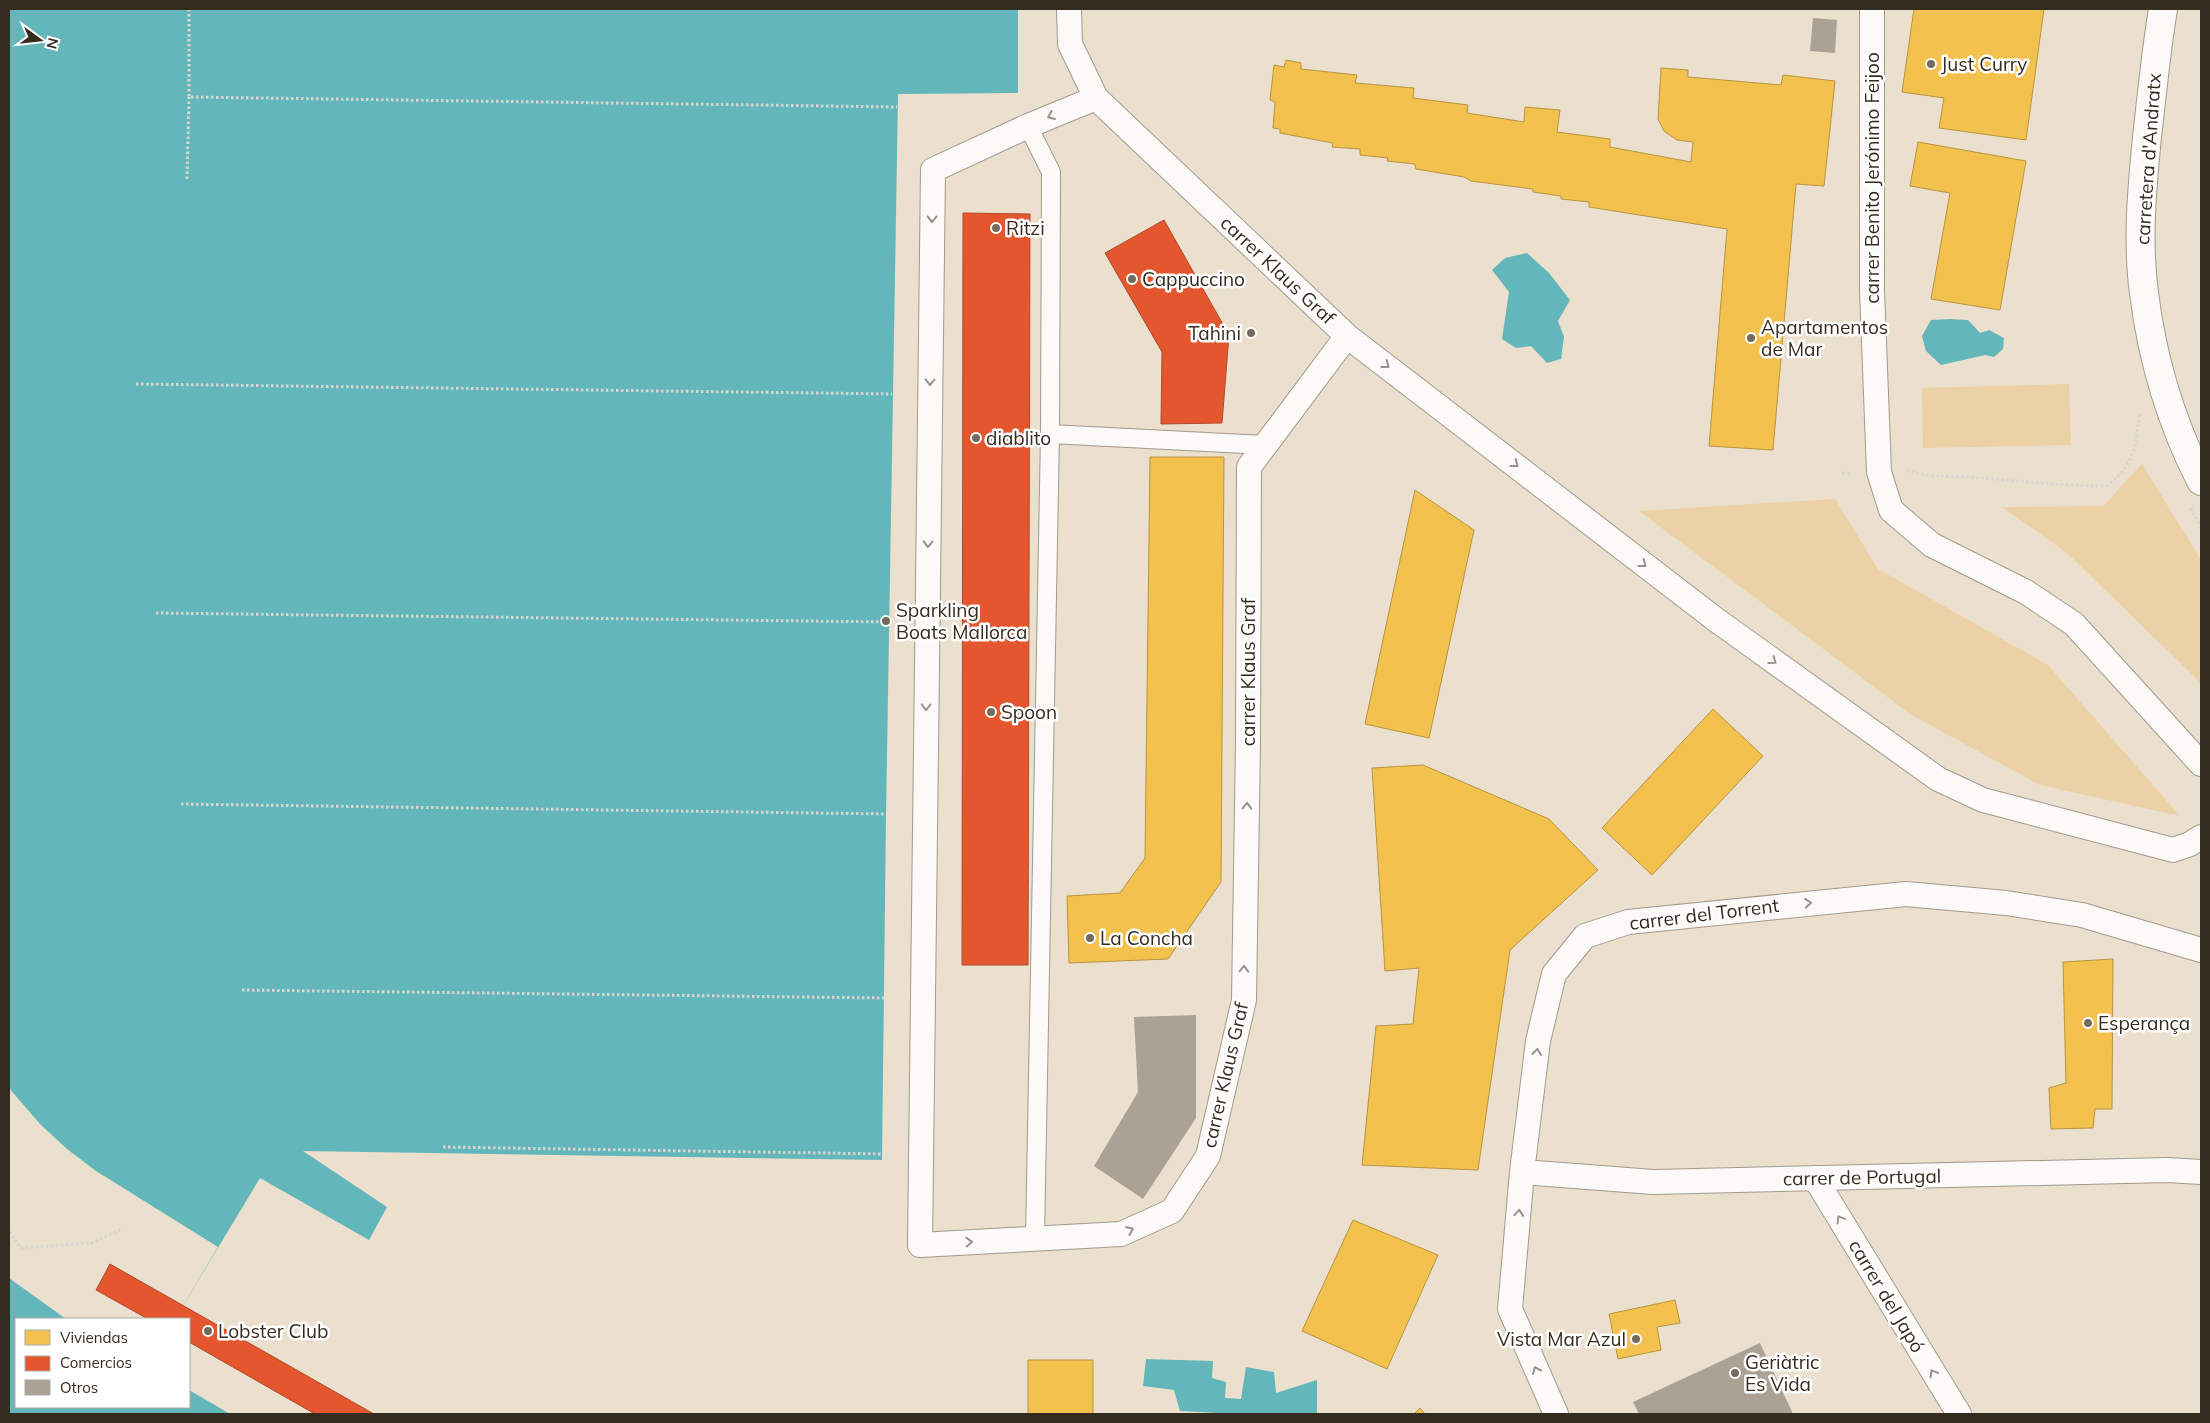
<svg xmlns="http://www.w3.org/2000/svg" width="2210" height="1423" viewBox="0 0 2210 1423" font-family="Mulish,sans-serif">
  <rect width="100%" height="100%" fill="#ebdfce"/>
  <path fill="#ecd1a6" d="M 2069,384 L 2071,445 L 1923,448 L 1922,388 Z
    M 2142,464 L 2201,560 L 2201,683 L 2067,553 L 2002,507 L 2103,506 Z
    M 1835,499 L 1878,569 L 2048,665 L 2180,816 L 2040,785 L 1910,714 L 1639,511 Z"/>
  <path fill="#63b6b9" d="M 9,9 L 1018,9 L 1018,93 L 898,94 L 886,814 L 882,1160 L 303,1151 L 387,1207 L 369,1240 L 260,1178 L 175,1319 L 16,1319 L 16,1407 L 189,1407 L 189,1342 L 321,1414 L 9,1414 Z
    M 1527,253 L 1549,273 L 1570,300 L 1558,321 L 1564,337 L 1561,359 L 1547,363 L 1531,346 L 1516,348 L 1502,339 L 1509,292 L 1492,270 L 1505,258 Z
    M 1950,319 L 1968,320 L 1980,333 L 1989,330 L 2004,338 L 2003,349 L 1994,357 L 1985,355 L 1941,365 L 1926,351 L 1922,336 L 1931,320 Z
    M 1146,1359 L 1213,1361 L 1212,1378 L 1226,1382 L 1225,1398 L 1241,1399 L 1246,1367 L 1274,1372 L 1276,1393 L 1317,1380 L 1317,1414 L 1237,1414 L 1180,1411 L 1174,1390 L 1143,1386 Z"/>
  <path fill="#ebdfce" d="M 9,1088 L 40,1124 L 67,1149 L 96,1171 L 218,1247 L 175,1319 L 66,1319 L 9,1278 Z
    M 189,1342 L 216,1357 L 321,1414 L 230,1414 L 189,1390 Z"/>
  <path fill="#f2c14e" stroke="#b99440" d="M 1914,9 L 2044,9 L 2026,140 L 1939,128 L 1944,98 L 1902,92 Z
    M 1286,60 L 1301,63 L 1301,69 L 1357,75 L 1355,83 L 1414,88 L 1413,98 L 1468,105 L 1467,113 L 1524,122 L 1525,107 L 1560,110 L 1557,132 L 1610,139 L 1610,147 L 1691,162 L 1693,142 L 1677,140 L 1664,131 L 1658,119 L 1661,68 L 1688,70 L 1688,77 L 1781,85 L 1783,75 L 1835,81 L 1824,186 L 1796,184 L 1773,450 L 1709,446 L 1727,229 L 1589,207 L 1589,202 L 1561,199 L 1561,196 L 1533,192 L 1533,189 L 1471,181 L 1464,177 L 1416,169 L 1415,164 L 1387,161 L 1388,158 L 1360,155 L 1360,149 L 1332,147 L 1333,143 L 1280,133 L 1280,129 L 1273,128 L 1275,102 L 1270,100 L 1274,65 L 1284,67 Z
    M 1918,142 L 2026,161 L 2000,310 L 1931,299 L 1950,193 L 1910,186 Z
    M 1150,457 L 1224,457 L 1221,882 L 1168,959 L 1069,963 L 1067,896 L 1120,893 L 1145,858 Z
    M 1415,490 L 1474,530 L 1429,738 L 1365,724 Z
    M 1713,709 L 1763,756 L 1652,875 L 1602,828 Z
    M 1423,765 L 1549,819 L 1598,870 L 1510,950 L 1478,1170 L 1362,1165 L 1376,1026 L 1413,1024 L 1419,968 L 1385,971 L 1372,768 Z
    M 2113,959 L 2112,1109 L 2095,1109 L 2093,1128 L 2051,1129 L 2049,1088 L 2066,1083 L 2063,962 Z
    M 1353,1220 L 1438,1255 L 1387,1369 L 1302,1331 Z
    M 1675,1300 L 1680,1323 L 1657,1327 L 1661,1350 L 1618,1359 L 1609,1314 Z
    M 1028,1360 L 1093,1360 L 1093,1414 L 1028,1414 Z
    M 1420,1408 L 1425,1414 L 1414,1414 Z"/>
  <path fill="#e4572e" stroke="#af4a2a" d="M 963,213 L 1030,214 L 1028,965 L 962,965 Z
    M 1164,220 L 1229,335 L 1222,423 L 1161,424 L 1162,352 L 1105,253 Z
    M 110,1264 L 374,1414 L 315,1414 L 189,1342 L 189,1319 L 148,1319 L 96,1290 Z"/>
  <path fill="#aba194" d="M 1813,18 L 1837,20 L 1835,53 L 1810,51 Z
    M 1196,1015 L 1196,1118 L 1143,1199 L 1094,1166 L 1138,1092 L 1134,1017 Z
    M 1760,1343 L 1793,1414 L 1639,1414 L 1633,1402 Z"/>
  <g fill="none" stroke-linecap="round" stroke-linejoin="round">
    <defs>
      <path id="pedestrian" d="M 1028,126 L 1051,172 L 1050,434 L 1035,1238
        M 1050,434 L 1265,445"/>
      <path id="minor" d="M 1069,9 L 1070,44 L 1096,98 L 1347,336 L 1715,619 L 1938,779 L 1983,800 L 2173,850 L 2190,844 L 2201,837
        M 1872,9 L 1872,290 L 1879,472 L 1891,510 L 1932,545 L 2026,592 L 2074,624 L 2201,764
        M 1096,98 L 1028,126 L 933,170 L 920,1245 L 1121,1234 L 1172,1211 L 1208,1156 L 1244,1000 L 1248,742 L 1249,467 L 1347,336
        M 1522,1172 L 1653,1182 L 2167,1170 L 2201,1172
        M 1815,1178 L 1959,1414
        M 1556,1414 L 1510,1309 L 1522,1172 L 1538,1041 L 1554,974 L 1585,936 L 1628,922 L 1906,894 L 2006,903 L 2082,915 L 2201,950"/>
      <path id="primary" d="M 2163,9 C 2156,51 2152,94 2147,137 C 2142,188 2137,242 2144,293 C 2152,358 2171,422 2201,481"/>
    </defs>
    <use href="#pedestrian" stroke="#a29a8d" stroke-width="20"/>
    <use href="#minor" stroke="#a29a8d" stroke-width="26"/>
    <use href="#primary" stroke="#a29a8d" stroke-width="30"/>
    <path stroke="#d9d6d0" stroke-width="3" stroke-dasharray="2.5 2.5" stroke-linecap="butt" d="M 189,9 L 189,97 L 897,107
      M 187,179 L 189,97
      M 136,384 L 892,394
      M 1907,470 C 1926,478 1947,476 1968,477 C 2015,480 2059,486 2107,486 C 2137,461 2134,448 2140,412
      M 1842,473 L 1852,473
      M 2191,508 L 2201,528
      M 156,613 L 889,622
      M 181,804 L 886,814
      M 242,990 L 884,998
      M 443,1147 L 882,1154
      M 9,1232 L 21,1248 L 91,1243 L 122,1229"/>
    <use href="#pedestrian" stroke="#fcfaf8" stroke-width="18"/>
    <use href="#minor" stroke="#fcfaf8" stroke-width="24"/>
    <use href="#primary" stroke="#fcfaf8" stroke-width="28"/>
  </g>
  <defs><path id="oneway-chevron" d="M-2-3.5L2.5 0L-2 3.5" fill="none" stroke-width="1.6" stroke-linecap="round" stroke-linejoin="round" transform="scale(1.25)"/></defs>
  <g stroke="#98938c">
    <use href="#oneway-chevron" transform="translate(1051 116) rotate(157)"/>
    <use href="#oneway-chevron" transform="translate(932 219) rotate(91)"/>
    <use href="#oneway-chevron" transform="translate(1386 365) rotate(38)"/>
    <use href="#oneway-chevron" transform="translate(930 382) rotate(91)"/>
    <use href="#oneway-chevron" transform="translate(1515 464) rotate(38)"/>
    <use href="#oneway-chevron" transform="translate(928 544) rotate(91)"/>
    <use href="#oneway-chevron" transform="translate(1643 564) rotate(38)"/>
    <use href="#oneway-chevron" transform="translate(1773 661) rotate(36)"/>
    <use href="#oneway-chevron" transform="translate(926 707) rotate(91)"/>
    <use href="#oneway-chevron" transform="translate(1247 806) rotate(-89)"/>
    <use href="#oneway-chevron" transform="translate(1808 903) rotate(-5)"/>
    <use href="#oneway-chevron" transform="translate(1244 969) rotate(-89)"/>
    <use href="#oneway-chevron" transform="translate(1537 1052) rotate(-84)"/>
    <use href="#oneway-chevron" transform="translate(1519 1213) rotate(-85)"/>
    <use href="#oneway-chevron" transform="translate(1840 1219) rotate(-121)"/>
    <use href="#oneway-chevron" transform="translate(1130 1230) rotate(-23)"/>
    <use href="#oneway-chevron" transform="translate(969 1242) rotate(-3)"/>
    <use href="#oneway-chevron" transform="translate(1536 1370) rotate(-114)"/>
    <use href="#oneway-chevron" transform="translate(1933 1373) rotate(-121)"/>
  </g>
  <g fill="#746b5c" stroke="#fff" stroke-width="2">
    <circle cx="1931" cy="64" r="5"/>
    <circle cx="996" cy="228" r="5"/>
    <circle cx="1132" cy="279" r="5"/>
    <circle cx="1251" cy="333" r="5"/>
    <circle cx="1751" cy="338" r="5"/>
    <circle cx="976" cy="438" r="5"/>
    <circle cx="886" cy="621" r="5"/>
    <circle cx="991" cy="712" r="5"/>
    <circle cx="1090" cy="938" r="5"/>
    <circle cx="2088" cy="1023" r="5"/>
    <circle cx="208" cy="1331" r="5"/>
    <circle cx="1636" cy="1339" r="5"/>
    <circle cx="1735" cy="1373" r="5"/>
  </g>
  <g text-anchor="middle" stroke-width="5" stroke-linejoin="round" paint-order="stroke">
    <g font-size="19" fill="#342c1f" stroke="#fff" text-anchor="start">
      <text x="1941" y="71">Just Curry</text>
      <text x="1006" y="235">Ritzi</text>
      <text x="1142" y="286">Cappuccino</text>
      <text x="1761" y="334">Apartamentos<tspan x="1761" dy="22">de Mar</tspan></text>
      <text x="1241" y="340" text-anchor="end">Tahini</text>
      <text x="986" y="445">diablito</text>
      <text x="896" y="617">Sparkling<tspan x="896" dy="22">Boats Mallorca</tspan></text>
      <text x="1001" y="719">Spoon</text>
      <text x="1100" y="945">La Concha</text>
      <text x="2098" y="1030">Esperança</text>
      <text x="218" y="1338">Lobster Club</text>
      <text x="1626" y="1346" text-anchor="end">Vista Mar Azul</text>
      <text x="1745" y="1369">Geriàtric<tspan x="1745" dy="22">Es Vida</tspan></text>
    </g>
    <g font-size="19" fill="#342c1f" stroke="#fff">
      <text transform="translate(2148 159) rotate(-86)" y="7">carretera d'Andratx</text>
      <text transform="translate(1872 178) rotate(-90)" y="7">carrer Benito Jerónimo Feijoo</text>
      <text transform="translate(1278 270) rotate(43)" y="7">carrer Klaus Graf</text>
      <text transform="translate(1248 672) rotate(-90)" y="7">carrer Klaus Graf</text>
      <text transform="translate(1704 914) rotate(-7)" y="7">carrer del Torrent</text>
      <text transform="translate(1225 1075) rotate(-77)" y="7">carrer Klaus Graf</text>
      <text transform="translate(1862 1177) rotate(-1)" y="7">carrer de Portugal</text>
      <text transform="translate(1887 1296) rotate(59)" y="7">carrer del Japó</text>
    </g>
  </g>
  <rect width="2210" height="1423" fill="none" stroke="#342c1f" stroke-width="20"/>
  <rect x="15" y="1318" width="175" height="90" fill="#ffffff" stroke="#aeaba5"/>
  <rect x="25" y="1330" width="25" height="15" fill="#f2c14e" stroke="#aeaba5"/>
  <text x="60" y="1343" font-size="15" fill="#342c1f">Viviendas</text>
  <rect x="25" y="1356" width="25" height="15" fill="#e4572e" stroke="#aeaba5"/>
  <text x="60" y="1368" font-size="15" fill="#342c1f">Comercios</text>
  <rect x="25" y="1380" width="25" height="15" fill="#aba194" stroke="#aeaba5"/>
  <text x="60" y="1393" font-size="15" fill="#342c1f">Otros</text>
  <g transform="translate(40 40) rotate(105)" stroke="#ffffff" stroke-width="4" paint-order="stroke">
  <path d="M0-4L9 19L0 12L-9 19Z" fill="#342c1f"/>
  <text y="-8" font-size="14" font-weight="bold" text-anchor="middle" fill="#342c1f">N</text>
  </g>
</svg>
